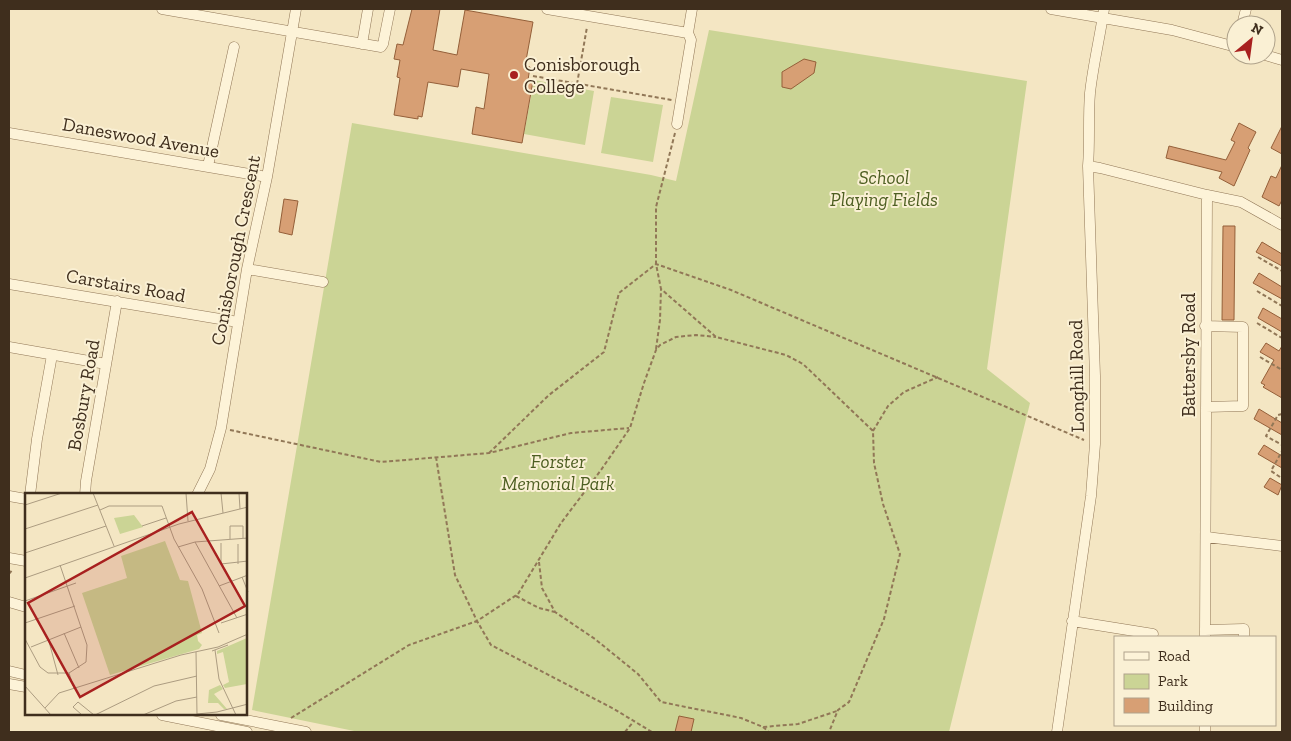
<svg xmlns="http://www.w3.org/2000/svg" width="1291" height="741" viewBox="0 0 1291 741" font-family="'Zilla Slab',serif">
  <rect width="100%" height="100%" fill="#f4e6c3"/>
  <path fill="#cbd495" d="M 709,30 L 1027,81 L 987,369 L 1030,403 L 949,732 L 359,732 L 252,710 L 352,123 L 651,175 L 676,181 Z
    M 534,80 L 594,91 L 585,145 L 524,134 Z
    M 611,97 L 663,105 L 653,162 L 601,153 Z"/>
  <path fill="#d79f74" stroke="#945f39" d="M 412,9 L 440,9 L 433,50 L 457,55 L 465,10 L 533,22 L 525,66 L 530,67 L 528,80 L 533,81 L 522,143 L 472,134 L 476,107 L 484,109 L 489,74 L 461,69 L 458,87 L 428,82 L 422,117 L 418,116 L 418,119 L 394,115 L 400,78 L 397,77 L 400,60 L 394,59 L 397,44 L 403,45 Z
    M 804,59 L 816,62 L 814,73 L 791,89 L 782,87 L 782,72 Z
    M 1239,123 L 1256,132 L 1248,148 L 1250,150 L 1234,186 L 1219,178 L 1222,172 L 1166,158 L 1169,146 L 1226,160 L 1235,142 L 1231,140 Z
    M 1282,126 L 1282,154 L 1271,148 Z
    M 1282,165 L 1282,200 L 1279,206 L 1262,197 L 1271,176 L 1276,178 Z
    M 284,199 L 298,201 L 292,235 L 279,232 Z
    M 1223,226 L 1235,226 L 1234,320 L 1222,320 Z
    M 1262,242 L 1282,254 L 1282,266 L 1256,252 Z
    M 1259,273 L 1282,287 L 1282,299 L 1253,283 Z
    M 1263,308 L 1282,319 L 1282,332 L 1258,318 Z
    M 1266,343 L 1279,351 L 1282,346 L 1282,398 L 1263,387 L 1265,385 L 1261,383 L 1274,360 L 1260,352 Z
    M 1259,409 L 1282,423 L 1282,435 L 1254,419 Z
    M 1264,445 L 1282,456 L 1282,468 L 1258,454 Z
    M 1270,478 L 1282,485 L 1278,495 L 1264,487 Z
    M 679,716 L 694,719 L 691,732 L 675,732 Z"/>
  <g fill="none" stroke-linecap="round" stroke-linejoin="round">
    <defs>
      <path id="minor" d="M 162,9 L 381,47 L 383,44 L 390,9
        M 547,9 L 688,33
        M 1051,9 L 1172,30 L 1236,47
        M 1242,25 L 1246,9
        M 362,44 L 368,9
        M 1265,55 L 1282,60
        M 677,124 L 691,40 L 688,33 L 692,9
        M 9,133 L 267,177
        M 208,166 L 234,47
        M 1088,166 L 1100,168 L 1207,195 L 1205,637
        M 1207,195 L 1241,202 L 1282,225
        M 247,269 L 323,282
        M 9,284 L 238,322
        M 1205,326 L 1243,327 L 1243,406 L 1206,407
        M 9,347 L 106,364
        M 30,495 L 37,439 L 52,355
        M 85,495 L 86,481 L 117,301
        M 197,495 L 210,469 L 221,428 L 247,269 L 267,177 L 296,9
        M 9,496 L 26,499
        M 1206,537 L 1282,546
        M 9,558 L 26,561
        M 9,602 L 26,607
        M 1072,621 L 1153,634
        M 1205,630 L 1244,629 L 1244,637
        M 9,671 L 26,675
        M 9,684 L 26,687
        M 162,715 L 247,732
        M 221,715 L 306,732
        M 1205,725 L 1205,732
        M 1057,732 L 1091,496 L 1095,444 L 1095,376 L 1088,166 C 1090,141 1088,117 1090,93 C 1093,65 1100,37 1104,9"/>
    </defs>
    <use href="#minor" stroke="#917757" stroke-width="11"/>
    <path stroke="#917757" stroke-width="2" stroke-dasharray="4 2.5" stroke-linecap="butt" d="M 533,76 L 672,100
      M 577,84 L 587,27
      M 675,133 L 656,207 L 656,264 L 661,289 L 716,337 L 786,355 L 803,364 L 873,431 L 874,463 L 883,504 L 900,554 L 884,619 L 849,702 L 838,710 L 829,732
      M 1258,257 L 1282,271
      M 1257,291 L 1282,306
      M 1257,323 L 1282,338
      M 656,349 L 660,320 L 661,289
      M 1260,357 L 1282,370
      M 1282,414 L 1278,415 L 1266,436 L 1282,445
      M 230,430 L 381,462 L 489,453 L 571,433 L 629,428
      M 873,431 L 888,406 L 904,392 L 938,377
      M 489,453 L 549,395 L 604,352 L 619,293 L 656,264 L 731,290 L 1084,440
      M 436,457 L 455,575 L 477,621 L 491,645 L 614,709 L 652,732
      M 1280,477 L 1271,471 L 1282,451
      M 539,562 L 542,588 L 555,612 L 595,639 L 638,674 L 661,702 L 741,718 L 763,727 L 798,724 L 837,711
      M 9,574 L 13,569
      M 516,596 L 539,608 L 555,612
      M 291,718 L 409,645 L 477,621 L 518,594 L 561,523 L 601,470 L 630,428 L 644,383 L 656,350 L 660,345 L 676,337 L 696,335 L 716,337
      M 763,727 L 769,732
      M 625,732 L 634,721"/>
    <use href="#minor" stroke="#fdf3d8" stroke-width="10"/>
  </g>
  <circle fill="#a8201f" stroke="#faf0d4" stroke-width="2" cx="514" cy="75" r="5"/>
  <g text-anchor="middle" stroke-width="4" stroke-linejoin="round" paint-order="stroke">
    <g font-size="19" fill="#3f2e1d" stroke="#faf0d4" text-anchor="start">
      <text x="524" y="71">Conisborough<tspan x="524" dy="22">College</tspan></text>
    </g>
    <g font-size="19" fill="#3f2e1d" stroke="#faf0d4">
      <text transform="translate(141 137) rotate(10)" y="7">Daneswood Avenue</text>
      <text transform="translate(235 250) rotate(-79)" y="7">Conisborough Crescent</text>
      <text transform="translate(126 285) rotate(10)" y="7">Carstairs Road</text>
      <text transform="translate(1188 355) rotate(-90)" y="7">Battersby Road</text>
      <text transform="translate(1076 376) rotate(-91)" y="7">Longhill Road</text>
      <text transform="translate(83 395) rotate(-80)" y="7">Bosbury Road</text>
    </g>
    <g font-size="19" font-style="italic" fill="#4d5e21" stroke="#faf0d4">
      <text x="884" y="184">School<tspan x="884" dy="22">Playing Fields</tspan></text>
      <text x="558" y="468">Forster<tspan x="558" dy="22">Memorial Park</tspan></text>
    </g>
  </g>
  <g transform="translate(25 493)">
    <rect width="222" height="222" fill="#f4e6c3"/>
    <path d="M 109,22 L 118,34 L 95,41 L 89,25 ZM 140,48 L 155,87 L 163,88 L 177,140 L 172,142 L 173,148 L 177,152 L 174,156 L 85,182 L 57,100 L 102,85 L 96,63 ZM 222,145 L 222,191 L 200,195 L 198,192 L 204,189 L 198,159 L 192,161 L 192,158 ZM 195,192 L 198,196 L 189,201 L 202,216 L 199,216 L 193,210 L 183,210 L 184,197 Z" fill="#cbd495"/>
    <path fill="none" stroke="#ac9c81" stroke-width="1" d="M 68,0 L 89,53M 161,0 L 163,28M 196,0 L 198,20M 214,0 L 215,16M 0,12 L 37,0M 75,17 L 84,13 L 137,13 L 149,46 L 177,96 L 194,140M 117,33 L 141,25M 0,36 L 73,12M 205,46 L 205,33 L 218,33 L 218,45M 170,49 L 223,45M 196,50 L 196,71 L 223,68M 213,51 L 213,71M 153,54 L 170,49 L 212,125M 0,60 L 81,33M 217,84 L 223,99M 0,85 L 154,31 L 223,14M 194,93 L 223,82M 0,108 L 51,90M 0,130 L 50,113M 196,130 L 223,121M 39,140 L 54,175M 23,145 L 33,182M 0,146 L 15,174 L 23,180 L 44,180 L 61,169 L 62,152 L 35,72M 6,154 L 56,134M 190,157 L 194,186 L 211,222M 187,158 L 203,152M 171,159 L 172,222M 44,180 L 49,195M 0,193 L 26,222M 20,215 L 34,200 L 156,162 L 193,154 L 223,141M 172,221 L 192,219 L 223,211M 57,222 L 48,214 L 53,209 L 69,222M 70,222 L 129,193 L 172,183M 118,222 L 151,208 L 172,204"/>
    <path fill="#a8201f" fill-opacity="0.15" stroke="#a8201f" stroke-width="2.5" d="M 167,19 L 220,113 L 55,204 L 3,110 Z"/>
    <rect width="222" height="222" fill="none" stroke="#3f2e1d" stroke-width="2.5"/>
  </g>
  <rect width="1291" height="741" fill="none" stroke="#3f2e1d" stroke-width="20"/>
  <rect x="1114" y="636" width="162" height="90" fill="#faf0d4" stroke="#afa28b"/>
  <rect x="1124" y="652" width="25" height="8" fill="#fdf3d8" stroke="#afa28b"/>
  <text x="1158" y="661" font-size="15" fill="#3f2e1d">Road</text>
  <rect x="1124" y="674" width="25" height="15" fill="#cbd495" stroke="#afa28b"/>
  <text x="1158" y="686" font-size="15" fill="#3f2e1d">Park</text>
  <rect x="1124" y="698" width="25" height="15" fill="#d79f74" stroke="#afa28b"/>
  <text x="1158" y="711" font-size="15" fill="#3f2e1d">Building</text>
  <g transform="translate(1251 40) rotate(29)"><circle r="24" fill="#faf0d4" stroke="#afa28b"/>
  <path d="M0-4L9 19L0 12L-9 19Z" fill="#a8201f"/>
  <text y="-8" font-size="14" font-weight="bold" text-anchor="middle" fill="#3f2e1d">N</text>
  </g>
</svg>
